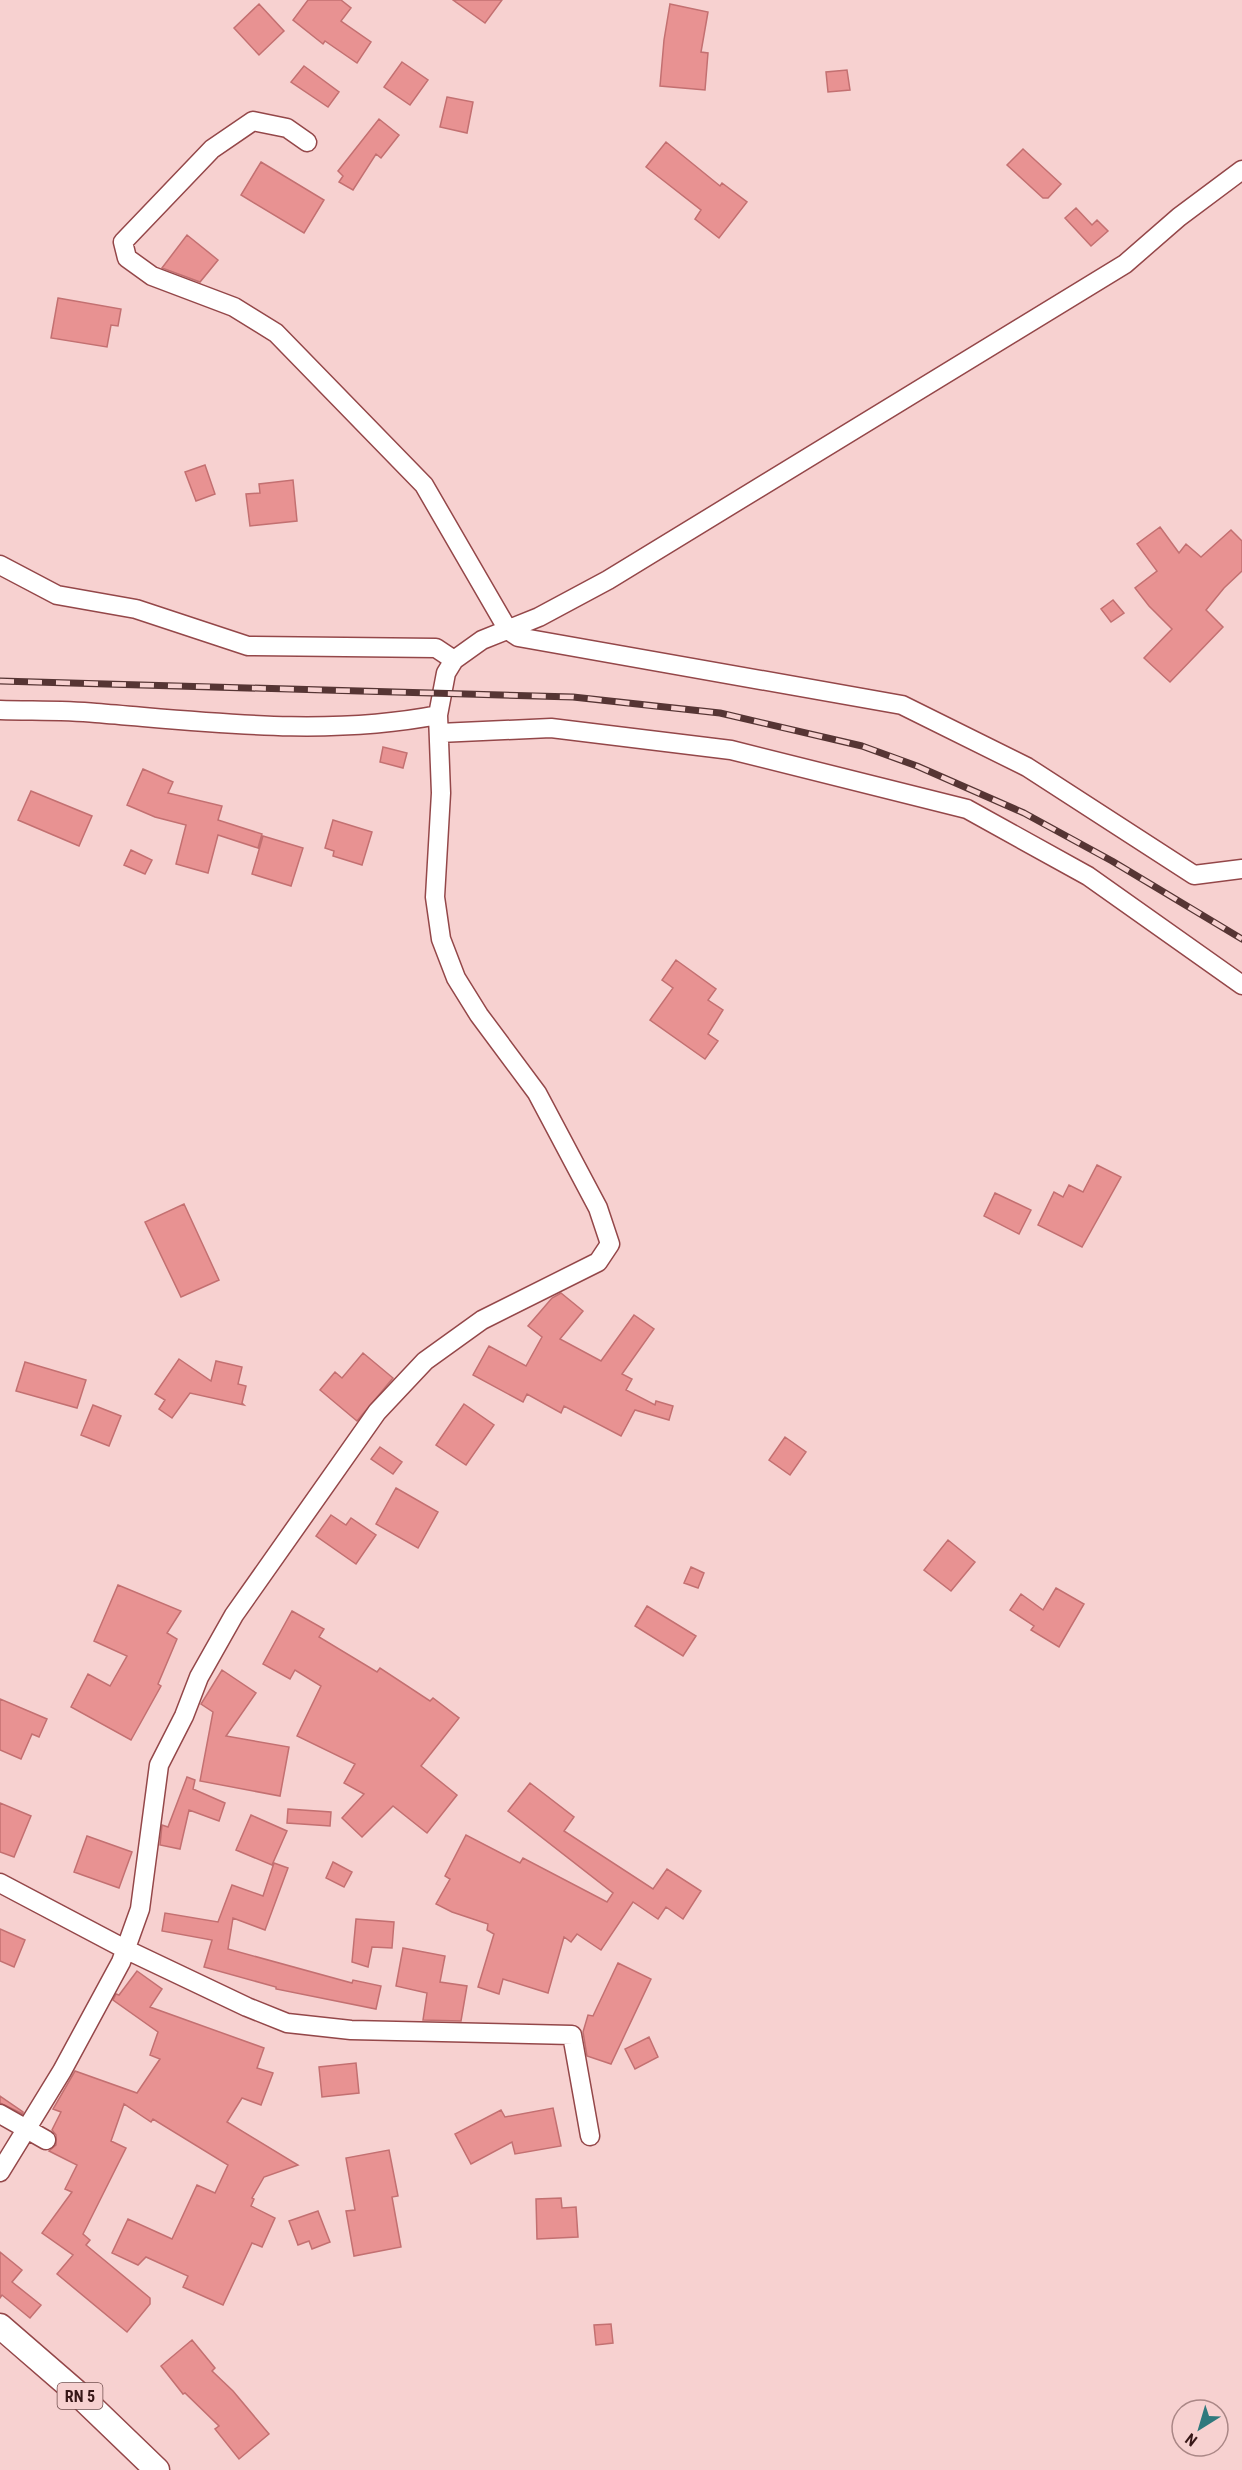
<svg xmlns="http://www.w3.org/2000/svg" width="1242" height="2470" viewBox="0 0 1242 2470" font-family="'Roboto Condensed',sans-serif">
  <rect width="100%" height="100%" fill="#f7d1d0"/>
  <path fill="#e89292" stroke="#c37071" stroke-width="1.5" d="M 308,0 L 341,0 L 351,8 L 341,21 L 371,42 L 357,63 L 325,41 L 323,44 L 293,20 Z
    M 453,0 L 502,0 L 485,23 Z
    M 259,4 L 284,31 L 259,55 L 234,28 Z
    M 670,4 L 708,12 L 701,52 L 708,53 L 705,90 L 660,86 L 664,40 Z
    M 402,62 L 428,80 L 410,105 L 384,87 Z
    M 304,66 L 339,92 L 328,107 L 291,82 Z
    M 847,70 L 850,90 L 828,92 L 826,72 Z
    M 447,97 L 473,102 L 467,133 L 440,127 Z
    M 379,119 L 399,135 L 381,158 L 376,154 L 353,190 L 339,182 L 343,176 L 338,171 Z
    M 666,142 L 720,186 L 722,183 L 747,202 L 719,238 L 695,219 L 701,210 L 646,167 Z
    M 1023,149 L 1061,184 L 1048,198 L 1043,198 L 1007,165 Z
    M 261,162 L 324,200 L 304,233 L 241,195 Z
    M 1076,208 L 1092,225 L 1097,220 L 1108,231 L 1091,246 L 1065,218 Z
    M 187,235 L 218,260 L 200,282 L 162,268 Z
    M 58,298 L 121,309 L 118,326 L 111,325 L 107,347 L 51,338 Z
    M 205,465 L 215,494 L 196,501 L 185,472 Z
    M 293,480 L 297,521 L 250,526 L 246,494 L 260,493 L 259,484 Z
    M 1160,527 L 1179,553 L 1186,544 L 1201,557 L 1231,530 L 1242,541 L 1242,571 L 1224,588 L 1206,610 L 1223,627 L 1170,682 L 1144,658 L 1172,629 L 1149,606 L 1135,588 L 1157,571 L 1137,544 Z
    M 1113,600 L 1124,613 L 1111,622 L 1101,609 Z
    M 383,747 L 407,753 L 403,768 L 380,762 Z
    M 143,769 L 173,782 L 168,793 L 222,806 L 218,820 L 262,834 L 258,848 L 218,835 L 208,873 L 176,864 L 186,825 L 155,817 L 127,805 Z
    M 31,791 L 92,816 L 79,846 L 18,820 Z
    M 333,820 L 372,832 L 362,865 L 333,856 L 334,851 L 325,848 Z
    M 263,836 L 303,848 L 291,886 L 252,874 Z
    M 131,850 L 152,860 L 145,874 L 124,865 Z
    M 676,960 L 716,989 L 708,1000 L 723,1010 L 708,1034 L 718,1041 L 705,1059 L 650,1020 L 673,988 L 662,980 Z
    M 1097,1165 L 1121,1177 L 1082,1247 L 1038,1225 L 1054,1192 L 1063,1197 L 1069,1185 L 1083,1192 Z
    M 995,1193 L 1031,1210 L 1019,1234 L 984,1216 Z
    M 184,1204 L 219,1280 L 181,1297 L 145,1222 Z
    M 561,1293 L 583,1311 L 560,1339 L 601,1361 L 634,1315 L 654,1329 L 622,1374 L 632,1379 L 626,1390 L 655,1405 L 656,1401 L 673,1406 L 669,1420 L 635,1410 L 621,1436 L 564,1406 L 561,1413 L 527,1394 L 523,1402 L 473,1375 L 489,1346 L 526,1366 L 542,1337 L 528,1326 L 552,1298 Z
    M 363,1353 L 393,1378 L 357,1421 L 320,1390 L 335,1372 L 342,1378 Z
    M 179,1359 L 211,1381 L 216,1361 L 242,1367 L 238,1384 L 246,1386 L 242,1403 L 244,1405 L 190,1393 L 172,1418 L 159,1409 L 165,1400 L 155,1394 Z
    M 25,1362 L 86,1380 L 77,1408 L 16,1391 Z
    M 464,1404 L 494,1425 L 466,1465 L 436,1445 Z
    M 93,1405 L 121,1416 L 109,1446 L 81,1435 Z
    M 785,1437 L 806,1452 L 790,1475 L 769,1460 Z
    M 380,1447 L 402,1462 L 393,1474 L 371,1459 Z
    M 396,1488 L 438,1512 L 418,1548 L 376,1524 Z
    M 331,1515 L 346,1525 L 351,1518 L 376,1535 L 356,1564 L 316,1536 Z
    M 948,1540 L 975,1562 L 951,1591 L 924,1570 Z
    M 691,1567 L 704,1573 L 698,1588 L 684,1583 Z
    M 118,1585 L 181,1611 L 167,1633 L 177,1639 L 158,1684 L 161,1686 L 131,1740 L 71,1707 L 88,1674 L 110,1686 L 127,1656 L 94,1641 Z
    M 1056,1588 L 1084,1604 L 1059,1647 L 1031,1630 L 1034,1626 L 1010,1610 L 1021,1594 L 1043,1610 Z
    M 647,1606 L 696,1636 L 683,1656 L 635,1626 Z
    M 292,1611 L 324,1629 L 319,1637 L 377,1672 L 380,1668 L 430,1701 L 433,1698 L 459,1718 L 421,1766 L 457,1795 L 427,1833 L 393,1806 L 362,1837 L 342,1818 L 364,1794 L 344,1783 L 355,1764 L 297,1736 L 321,1686 L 295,1670 L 290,1679 L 263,1664 Z
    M 222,1670 L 256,1693 L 226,1736 L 289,1747 L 280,1796 L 200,1781 L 213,1712 L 201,1704 Z
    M 0,1699 L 47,1719 L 39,1737 L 32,1734 L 21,1759 L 0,1750 Z
    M 187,1777 L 195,1780 L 193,1789 L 225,1803 L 219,1821 L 189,1810 L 180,1849 L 160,1845 L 162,1825 L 168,1827 Z
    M 530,1783 L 574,1817 L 564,1831 L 653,1889 L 667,1869 L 701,1891 L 683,1919 L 666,1907 L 658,1919 L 633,1902 L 601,1950 L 577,1934 L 571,1942 L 564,1937 L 548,1993 L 503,1979 L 499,1994 L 478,1987 L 494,1934 L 487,1930 L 488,1924 L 452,1912 L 436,1904 L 450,1879 L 445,1876 L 466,1835 L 520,1863 L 523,1858 L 607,1902 L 613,1893 L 508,1811 Z
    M 0,1803 L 31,1816 L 14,1857 L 0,1852 Z
    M 288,1809 L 331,1812 L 330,1826 L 287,1823 Z
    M 251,1815 L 287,1831 L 272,1865 L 236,1850 Z
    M 87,1836 L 132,1852 L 119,1888 L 74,1872 Z
    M 333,1862 L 352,1872 L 344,1887 L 326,1878 Z
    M 274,1863 L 288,1868 L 265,1930 L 233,1918 L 228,1949 L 352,1983 L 353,1980 L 381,1986 L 376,2009 L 276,1989 L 276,1987 L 204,1967 L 212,1940 L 162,1931 L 165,1913 L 218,1922 L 232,1885 L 263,1896 Z
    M 356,1919 L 394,1922 L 392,1948 L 372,1947 L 368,1967 L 352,1962 Z
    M 0,1929 L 25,1940 L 14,1967 L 0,1961 Z
    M 403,1948 L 445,1956 L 440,1982 L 467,1986 L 461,2021 L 423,2020 L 427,1993 L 396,1986 Z
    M 618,1963 L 651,1979 L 611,2064 L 587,2056 L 583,2032 L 588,2015 L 593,2016 Z
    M 137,1971 L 162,1989 L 150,2007 L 264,2048 L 257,2068 L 273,2073 L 261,2105 L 242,2098 L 227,2122 L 298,2165 L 264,2177 L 252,2198 L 254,2199 L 251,2206 L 275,2218 L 262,2247 L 252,2243 L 223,2305 L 183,2287 L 188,2276 L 146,2257 L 138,2265 L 112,2253 L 128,2219 L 172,2239 L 197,2185 L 215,2193 L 228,2165 L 153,2119 L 151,2122 L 124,2104 L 111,2141 L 126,2148 L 83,2234 L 90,2240 L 86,2245 L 150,2298 L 150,2304 L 127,2332 L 57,2274 L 73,2255 L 42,2233 L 72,2192 L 65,2189 L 77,2165 L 49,2151 L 56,2145 L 56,2135 L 52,2130 L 61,2112 L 53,2109 L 75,2071 L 137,2093 L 160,2059 L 150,2055 L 158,2032 L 113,2000 L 116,1994 L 119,1995 Z
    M 649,2037 L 658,2057 L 635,2069 L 625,2049 Z
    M 356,2063 L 359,2093 L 322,2097 L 319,2067 Z
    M 0,2096 L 23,2112 L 23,2114 L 0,2103 Z
    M 553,2108 L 561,2146 L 515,2154 L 512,2142 L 471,2164 L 455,2134 L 501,2110 L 505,2117 Z
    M 389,2150 L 398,2196 L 392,2197 L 401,2247 L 354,2256 L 346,2211 L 355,2210 L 346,2158 Z
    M 561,2198 L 562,2208 L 576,2207 L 578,2237 L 537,2239 L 536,2199 Z
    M 318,2211 L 330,2242 L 312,2249 L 309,2241 L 298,2245 L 289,2221 Z
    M 0,2252 L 22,2270 L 12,2282 L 41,2305 L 30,2318 L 2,2295 L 0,2298 Z
    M 611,2324 L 613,2343 L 596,2345 L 594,2325 Z
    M 192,2340 L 215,2368 L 212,2371 L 233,2391 L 269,2434 L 239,2459 L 215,2429 L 219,2426 L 185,2393 L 183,2394 L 161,2366 Z"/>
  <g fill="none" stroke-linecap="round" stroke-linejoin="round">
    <defs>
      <path id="minor" d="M 307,142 L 287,128 L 253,121 L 212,149 L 123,242 L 127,258 L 152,276 L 234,307 L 276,333 L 424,485 L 508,630 L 518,637 L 902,705 L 1027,767 L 1194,875 L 1242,869
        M 0,565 L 57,595 L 136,609 L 248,646 L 436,648 L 454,660
        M 0,710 C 32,711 64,710 96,713 C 210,722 325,737 438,715
        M 439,733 L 551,728 L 731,750 L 967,809 L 1088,876 L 1242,985
        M 0,1883 L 125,1949 L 247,2007 L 287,2023 L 351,2030 L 572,2035 L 590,2136
        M 0,2114 L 46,2140
        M 0,2172 L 62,2071 L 121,1962 L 140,1909 L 159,1765 L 184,1716 L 199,1677 L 234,1615 L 377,1412 L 425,1361 L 482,1320 L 598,1262 L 610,1244 L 598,1208 L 537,1093 L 479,1015 L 456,978 L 441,939 L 435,897 L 441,793 L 438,715 L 446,673 L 454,660 L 482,640 L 539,617 L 608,580 L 1125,264 L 1179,217 L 1242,170"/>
      <path id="major" d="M 0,2326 L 75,2391 L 157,2470"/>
    </defs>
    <use href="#minor" stroke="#944749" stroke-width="21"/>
    <use href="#major" stroke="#944749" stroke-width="27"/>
    <use href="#minor" stroke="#fff" stroke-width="18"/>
    <use href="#major" stroke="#fff" stroke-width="24"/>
    <defs>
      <path id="rail" d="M 0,681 L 573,697 L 720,713 L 862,746 L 917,766 L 1024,813 L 1112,861 L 1242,939"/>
    </defs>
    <use href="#rail" stroke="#563534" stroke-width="7"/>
    <use href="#rail" stroke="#f7d1d0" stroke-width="4.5" stroke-dasharray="14" stroke-linecap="butt"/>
  </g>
  <g text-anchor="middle" stroke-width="4.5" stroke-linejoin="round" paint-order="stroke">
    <rect fill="#f7d1d0" stroke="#714f4e" stroke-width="1.5" x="57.5" y="2383" width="45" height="26" rx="4.5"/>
    <g font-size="16" font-weight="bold" fill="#371717">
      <text x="80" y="2402">RN 5</text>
    </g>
  </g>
  <g transform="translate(1200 2428) rotate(217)"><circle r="28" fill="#f7d1d0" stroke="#aa8786" stroke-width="1.5"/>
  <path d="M0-4.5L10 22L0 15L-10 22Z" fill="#30797d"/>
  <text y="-9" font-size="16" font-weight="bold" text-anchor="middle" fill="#371717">N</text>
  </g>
</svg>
